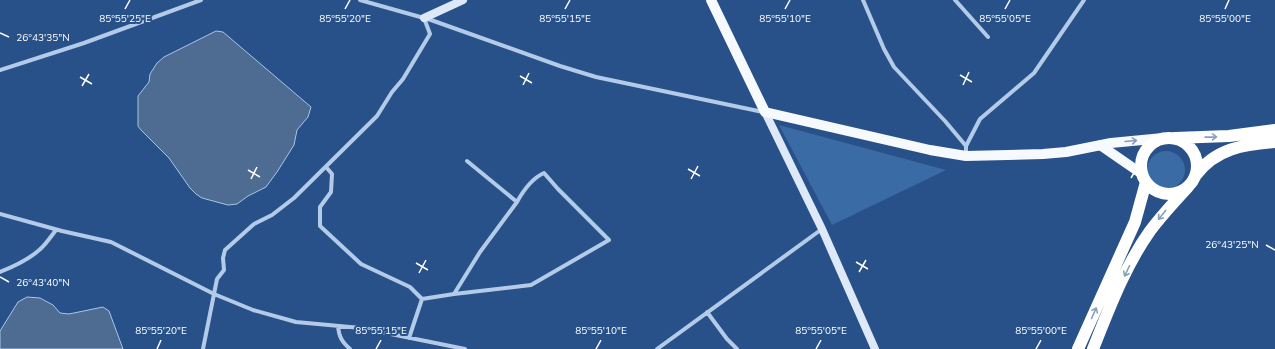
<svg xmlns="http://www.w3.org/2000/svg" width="1275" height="349" viewBox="0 0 1275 349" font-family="Mulish,sans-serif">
  <rect width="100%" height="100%" fill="#275188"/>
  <path fill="#3b6ba4" d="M 779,125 L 946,170 L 832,225 Z
    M1147 170a19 19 0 1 1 38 0a19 19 0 1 1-38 0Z"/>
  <path fill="#4e6b92" stroke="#a8c6e9" d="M 216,31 L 223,32 L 311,107 L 308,117 L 297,130 L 294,145 L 277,172 L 266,187 L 248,196 L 237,204 L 228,205 L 202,198 L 196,194 L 190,188 L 169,158 L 141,130 L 138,126 L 138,96 L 149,82 L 150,74 L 157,63 L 164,57 Z
    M 27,297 L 40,298 L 53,305 L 60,313 L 69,314 L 103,307 L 109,311 L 123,349 L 0,349 L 0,331 L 18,302 Z"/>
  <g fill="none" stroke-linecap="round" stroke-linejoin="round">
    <path stroke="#b3cbe9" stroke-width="4" d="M 360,0 L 431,20 L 560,66 L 596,77 L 763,112
      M 863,0 L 884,49 L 894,67 L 945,121 L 966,146
      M 955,0 L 988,37
      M 0,70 L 84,43 L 201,0
      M 966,156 L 966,146 L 980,119 L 1034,73 L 1084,0
      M 326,167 L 332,174 L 331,192 L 320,207 L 320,226 L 361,264 L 410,287 L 422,299
      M 0,214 L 62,231 L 111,242 L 214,294 L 253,310 L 296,322 L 361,328 L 465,349
      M 0,272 C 15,266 36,256 46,243 C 50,238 53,234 56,230
      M 454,294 L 531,285 L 609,240 L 558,189 L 544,173 C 533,178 523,191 517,202
      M 707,312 L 727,339 L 737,349
      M 338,326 C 339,337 342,342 350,349
      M 409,338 L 422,299 L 454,294 L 480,252 L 517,202 L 467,161
      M 203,349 L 217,279 L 224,270 L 223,258 L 225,250 L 254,224 L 272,215 L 294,198 L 377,116 L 392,92 L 403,79 L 430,34 L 424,18
      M 657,349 L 822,229"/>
    <path stroke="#dde9f8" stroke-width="8" d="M 424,18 L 463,0
      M 765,112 L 822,229 L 875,349"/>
    <path stroke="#f6f9fe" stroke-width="10" d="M 711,0 L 765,112 L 930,150 L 966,156 L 1043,154 L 1066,152 L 1111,143 L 1163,138
      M 1100,145 L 1142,174"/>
    <path stroke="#fff" stroke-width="12" d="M1141 166a28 28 0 1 1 56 0a28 28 0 1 1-56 0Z
      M 1175,138 L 1229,136 L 1275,130
      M 1196,175 C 1215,149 1244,144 1275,142
      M 1078,349 L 1135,222 L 1146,182
      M 1093,349 C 1109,309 1125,266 1150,231 C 1162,215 1175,201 1188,187"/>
  </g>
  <defs><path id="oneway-shaft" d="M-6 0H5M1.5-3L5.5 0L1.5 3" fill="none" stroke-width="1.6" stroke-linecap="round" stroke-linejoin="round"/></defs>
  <g stroke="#889fbe">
    <use href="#oneway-shaft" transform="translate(1211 137) rotate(-1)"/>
    <use href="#oneway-shaft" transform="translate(1162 215) rotate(129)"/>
    <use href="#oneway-shaft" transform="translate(1127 271) rotate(116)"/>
    <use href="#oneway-shaft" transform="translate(1094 313) rotate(-66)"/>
  </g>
  <use stroke="#849dbd" href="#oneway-shaft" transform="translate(1131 141) rotate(-5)"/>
  <path fill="none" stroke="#fff" stroke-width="1.5" d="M 125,9 L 130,0M 345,9 L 350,0M 565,9 L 570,0M 785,9 L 790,0M 1005,9 L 1010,0M 1225,9 L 1229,0M 0,33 L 9,37M 960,75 L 972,82M 520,76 L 532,83M 80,77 L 92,84M 523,85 L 529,73M 963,85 L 969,72M 82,86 L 89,74M 1128,168 L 1140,175M 688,169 L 700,176M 248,170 L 260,177M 1131,178 L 1138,166M 251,179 L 257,167M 691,179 L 698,166M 1266,245 L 1275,250M 856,262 L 868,269M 416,263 L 428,270M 859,272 L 866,260M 419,273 L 426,260M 0,277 L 9,282M 157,349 L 161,340M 376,349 L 381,340M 596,349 L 601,340M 816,349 L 821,340M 1036,349 L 1041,340"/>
  <g font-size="10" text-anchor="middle" fill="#fff" stroke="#275188" stroke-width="4" stroke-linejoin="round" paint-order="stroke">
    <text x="125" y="22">85°55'25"E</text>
    <text x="345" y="22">85°55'20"E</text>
    <text x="565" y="22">85°55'15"E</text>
    <text x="785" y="22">85°55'10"E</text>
    <text x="1005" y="22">85°55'05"E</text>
    <text x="1225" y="22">85°55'00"E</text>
    <text x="43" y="41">26°43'35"N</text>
    <text x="1232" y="248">26°43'25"N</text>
    <text x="43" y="286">26°43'40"N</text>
    <text x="161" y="334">85°55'20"E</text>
    <text x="381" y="334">85°55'15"E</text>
    <text x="601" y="334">85°55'10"E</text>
    <text x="821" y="334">85°55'05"E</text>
    <text x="1041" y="334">85°55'00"E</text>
  </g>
</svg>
